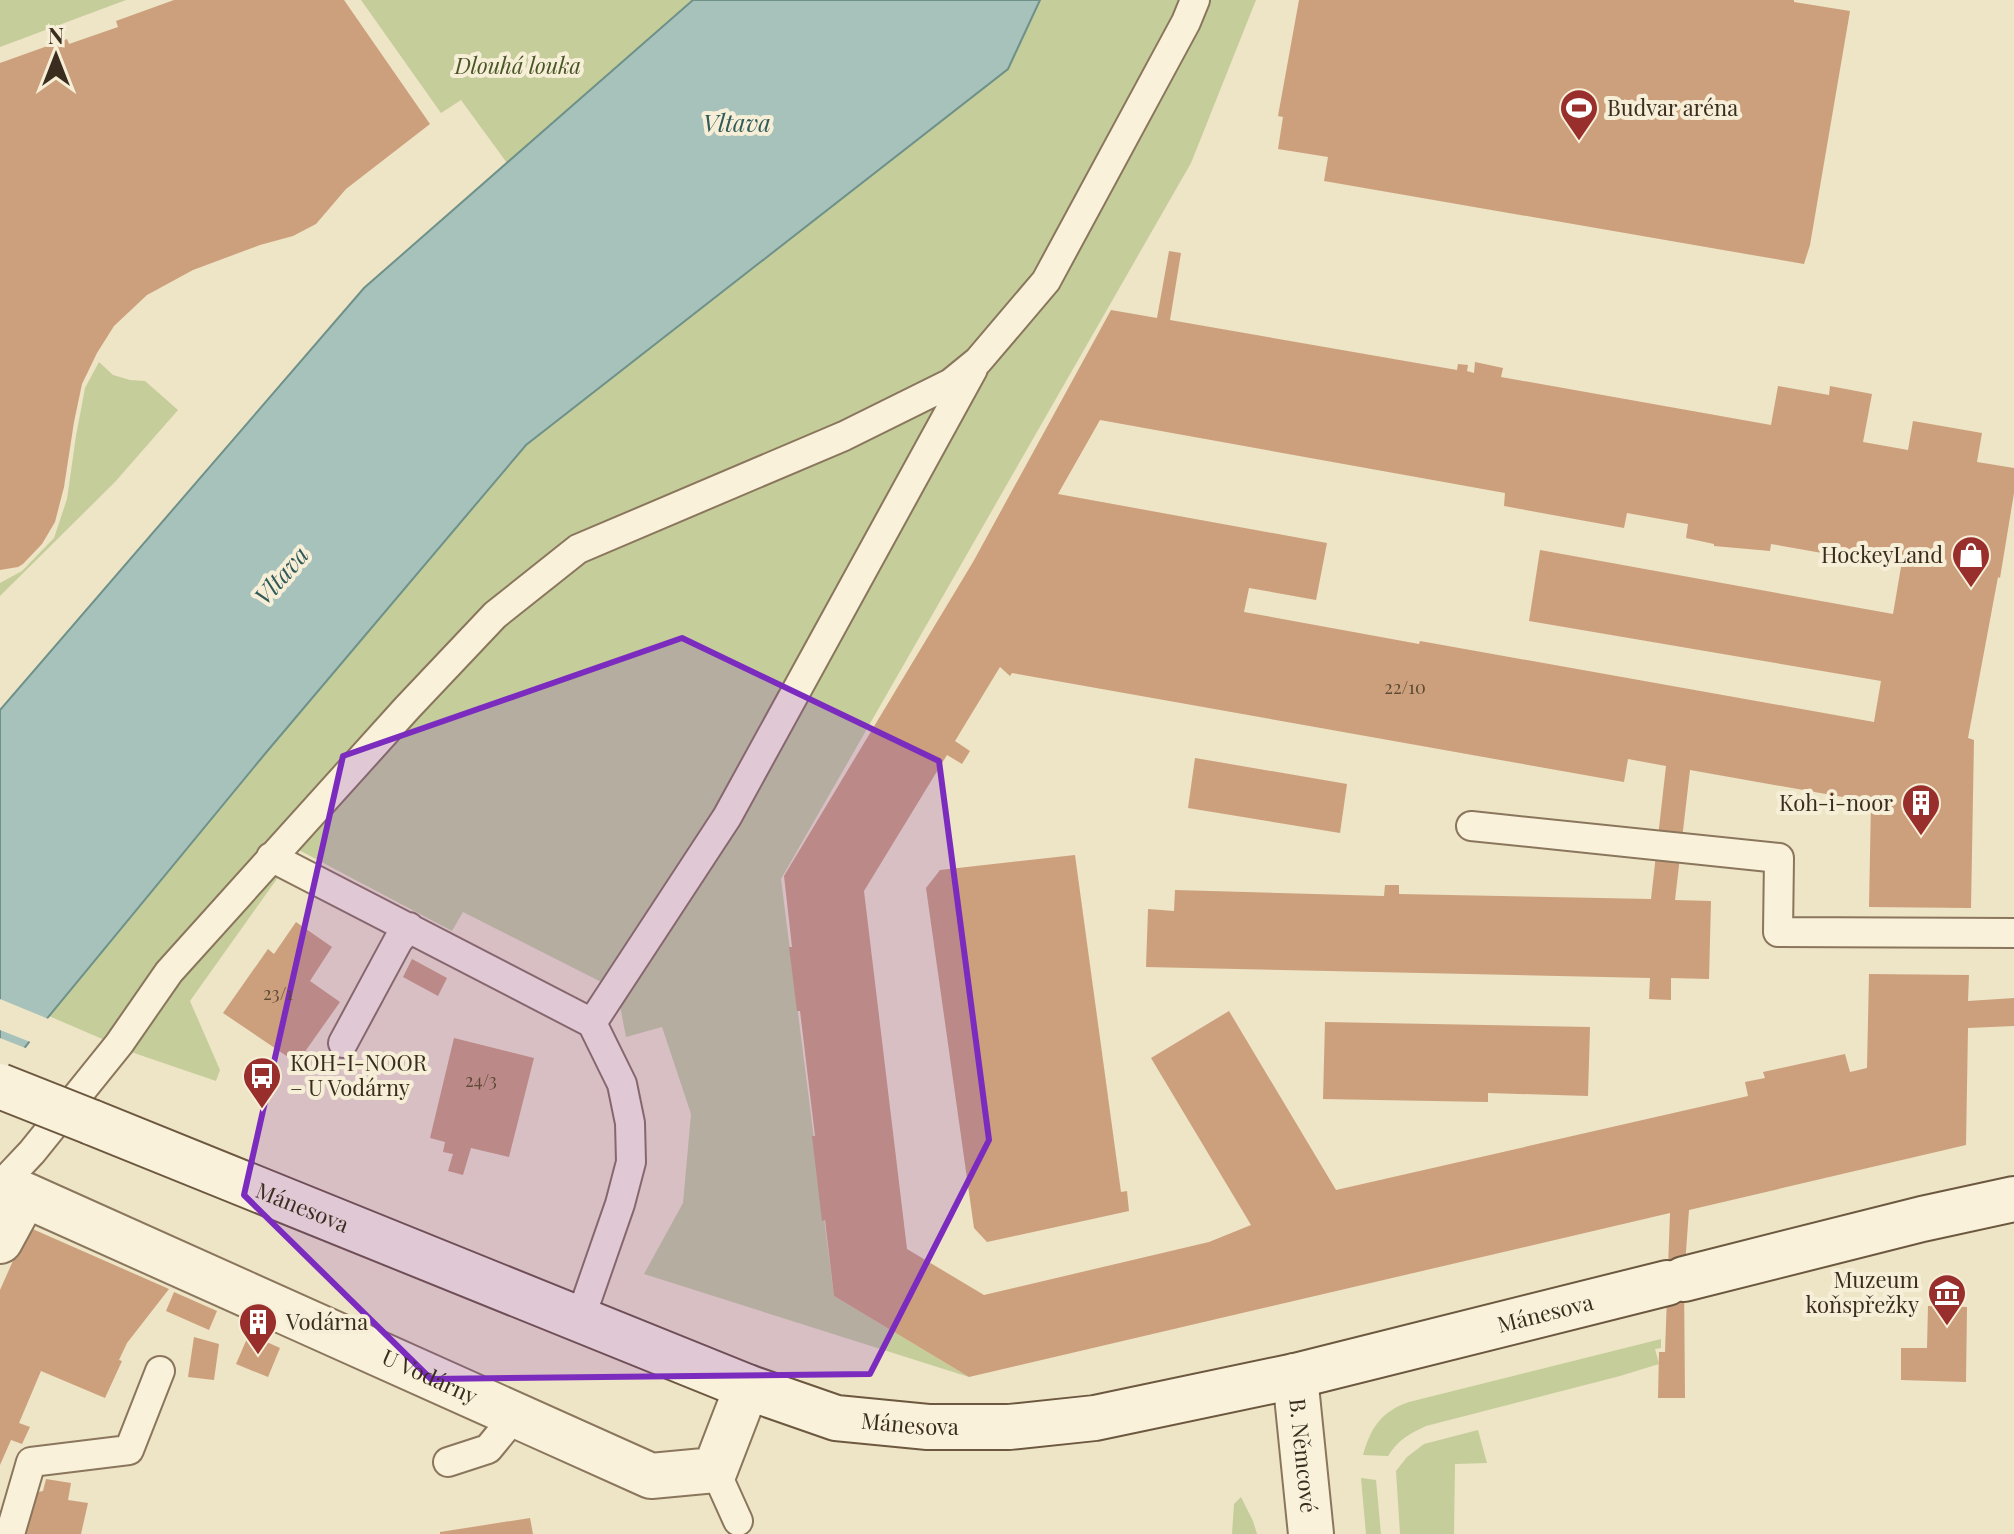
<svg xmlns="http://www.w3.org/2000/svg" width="2014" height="1534" viewBox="0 0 2014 1534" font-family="'Playfair Display',serif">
  <rect width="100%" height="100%" fill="#eee4c6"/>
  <path fill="#c5cd9a" d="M 0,0 L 126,0 L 0,47 Z
    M 361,0 L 693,0 L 507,163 L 461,100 L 441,113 Z
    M 1040,0 L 1256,0 L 1191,163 L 781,879 L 834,1296 L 969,1377 L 644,1274 L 683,1203 L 691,1114 L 662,1027 L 626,1037 L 617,990 L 463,912 L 452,931 L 295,848 L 279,876 L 190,1001 L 220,1070 L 216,1081 L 137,1054 L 49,1016 L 264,755 L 526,445 L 1008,69 Z
    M 99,362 L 113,375 L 130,380 L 145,381 L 178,410 L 115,482 L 0,596 L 0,583 L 22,571 L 54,538 L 67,499 L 76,436 L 85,388 Z
    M 1661,1339 L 1661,1348 L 1655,1349 L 1659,1364 L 1620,1376 L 1426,1426 C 1409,1434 1398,1440 1388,1456 L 1363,1455 C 1371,1427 1382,1411 1409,1402 Z
    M 1478,1430 L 1487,1463 L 1455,1464 L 1454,1534 L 1400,1534 L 1396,1471 L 1407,1457 L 1424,1444 Z
    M 1361,1478 L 1376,1480 L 1381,1534 L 1366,1534 Z
    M 1241,1497 L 1253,1521 L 1257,1534 L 1232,1534 L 1234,1504 Z"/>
  <path fill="#a7c2bb" stroke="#6e9189" stroke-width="2" d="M 693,0 L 1040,0 L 1008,69 L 526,445 L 264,755 L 49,1016 L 0,1080 L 0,710 L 364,288 Z"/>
  <path fill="#eee4c6" d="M 0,999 L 51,1020 L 33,1043 L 0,1030 Z
    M 0,1038 L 28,1049 L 3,1082 L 0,1084 Z"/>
  <path fill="#cca07c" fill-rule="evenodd" d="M 174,0 L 344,0 L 430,124 L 346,189 L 316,224 L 293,236 L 260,245 L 193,270 L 147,295 L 114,326 L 97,353 L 82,384 L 74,422 L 64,487 L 55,522 L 42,544 L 23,564 L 18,567 L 0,570 L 0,63 L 67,39 L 69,44 L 118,27 L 116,21 Z
    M 1299,0 L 1794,0 L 1794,2 L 1850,11 L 1810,245 L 1804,264 L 1324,181 L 1328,157 L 1278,149 L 1283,117 L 1278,116 Z
    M 1169,251 L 1181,253 L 1170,320 L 1457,370 L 1458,364 L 1468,365 L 1467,371 L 1474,373 L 1475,362 L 1503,368 L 1501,377 L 1771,425 L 1778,386 L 1829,395 L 1830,386 L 1872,394 L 1863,442 L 1908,450 L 1913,421 L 1982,433 L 1977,462 L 2014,468 L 2014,493 L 2000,578 L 1998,577 L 1968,738 L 1974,740 L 1971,908 L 1869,907 L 1871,802 L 1690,770 L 1675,900 L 1711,901 L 1709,979 L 1671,978 L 1671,1000 L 1649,999 L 1650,978 L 1146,967 L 1148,909 L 1174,911 L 1175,890 L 1384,896 L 1385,885 L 1399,885 L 1399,894 L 1651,899 L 1666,766 L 1628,759 L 1624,782 L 1012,673 L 1010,676 L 1000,667 L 955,741 L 970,751 L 962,764 L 947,755 L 864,891 L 907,1249 L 984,1295 L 1209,1242 L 1251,1225 L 1151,1058 L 1229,1011 L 1336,1190 L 1748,1096 L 1745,1082 L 1765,1078 L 1763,1072 L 1845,1054 L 1850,1072 L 1867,1068 L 1869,974 L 1969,975 L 1968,1001 L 2014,998 L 2014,1026 L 1968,1028 L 1966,1145 L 1689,1210 L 1684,1279 L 1685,1398 L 1658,1398 L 1659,1352 L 1665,1352 L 1670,1213 L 969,1377 L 834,1296 L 825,1220 L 822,1221 L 812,1136 L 815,1136 L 800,1011 L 797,1011 L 789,947 L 792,947 L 784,876 L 973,562 L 1111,310 L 1157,318 ZM 1100,420 L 1505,493 L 1504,506 L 1624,528 L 1627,513 L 1688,524 L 1686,538 L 1714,544 L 1714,546 L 1770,551 L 1771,544 L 1901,567 L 1893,614 L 1540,550 L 1529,621 L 1881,681 L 1874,722 L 1420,641 L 1419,644 L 1244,612 L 1249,588 L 1316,600 L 1327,543 L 1058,494 Z
    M 1195,758 L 1347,784 L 1340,833 L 1188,808 Z
    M 1075,855 L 1121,1192 L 1127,1191 L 1129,1211 L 987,1242 L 974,1228 L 926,888 L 940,870 Z
    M 296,922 L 332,947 L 310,981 L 340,1002 L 297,1063 L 223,1013 L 268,949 L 274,954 Z
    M 412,959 L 447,978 L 438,996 L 403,977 Z
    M 1325,1022 L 1590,1027 L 1588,1096 L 1488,1093 L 1488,1102 L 1323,1099 Z
    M 454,1038 L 534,1058 L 509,1157 L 471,1148 L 463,1175 L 448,1171 L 453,1154 L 443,1152 L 445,1142 L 430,1138 Z
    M 28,1227 L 169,1289 L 127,1343 L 119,1360 L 122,1361 L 105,1398 L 41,1371 L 19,1423 L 30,1427 L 22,1444 L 11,1440 L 0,1465 L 0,1290 Z
    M 174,1292 L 217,1311 L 209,1330 L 166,1311 Z
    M 1928,1306 L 1967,1307 L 1966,1382 L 1901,1380 L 1901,1348 L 1927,1348 Z
    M 249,1334 L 280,1348 L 268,1377 L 236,1364 Z
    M 194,1337 L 219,1344 L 214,1380 L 188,1377 Z
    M 46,1479 L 71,1483 L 68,1500 L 88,1503 L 81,1534 L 26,1534 L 34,1493 L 43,1491 Z
    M 530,1518 L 533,1534 L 440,1534 L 440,1532 Z"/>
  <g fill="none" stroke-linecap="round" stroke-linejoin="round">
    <defs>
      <path id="lane" d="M 1471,826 L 1779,858 L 1778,932 L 2014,933
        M 271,857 L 592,1023 L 622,1084 L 630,1123 L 631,1162 L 620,1204 L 580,1319
        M 592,1023 L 727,817 L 973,369
        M 343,1043 L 398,941 L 409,927
        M 0,1186 L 32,1152 L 119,1044 L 169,972 L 407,708 L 495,615 L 578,549 L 844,436 L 951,383 L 978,361 L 1046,281 L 1186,22 L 1195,0
        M 448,1462 L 488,1449 L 515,1416
        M 715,1470 L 738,1521
        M 10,1534 L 31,1462 L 129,1450 L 160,1371"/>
      <g id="street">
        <path id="s1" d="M 0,1241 L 25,1195 L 651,1476 L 715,1470 L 747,1387"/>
        <path id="s2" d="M 1295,1376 L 1311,1534"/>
      </g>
      <g id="secondary">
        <path id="s3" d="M 91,1122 L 747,1387 L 836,1418 L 928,1427 L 1009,1427 L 1095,1418 L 1295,1376 L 1667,1283"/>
        <path d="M 1684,1279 L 1922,1219 L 2014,1199"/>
      </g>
    </defs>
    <use href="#lane" stroke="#8a765c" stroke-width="32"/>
    <use href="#street" stroke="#8a765c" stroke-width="48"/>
    <use href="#secondary" stroke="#6c573f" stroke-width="48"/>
    <use href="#lane" stroke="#f9f1da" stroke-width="28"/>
    <use href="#street" stroke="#f9f1da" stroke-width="44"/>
    <use href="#secondary" stroke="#f9f1da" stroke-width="44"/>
    <defs>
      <path id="secondary-bridge" d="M 0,1086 L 91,1122"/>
    </defs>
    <use href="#secondary-bridge" stroke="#6c573f" stroke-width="48" stroke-linecap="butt"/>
    <use href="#secondary-bridge" stroke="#f9f1da" stroke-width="44"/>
  </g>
  <path fill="#7b2cbf" fill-opacity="0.2" stroke="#7b2cbf" stroke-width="6" stroke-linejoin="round" d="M 682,638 L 939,761 L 989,1140 L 870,1374 L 431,1379 L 244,1195 L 343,756 Z"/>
  <defs>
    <symbol id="stadium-pin" viewBox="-11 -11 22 30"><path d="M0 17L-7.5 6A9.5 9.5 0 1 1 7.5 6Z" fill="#992f2c" stroke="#f6eed6"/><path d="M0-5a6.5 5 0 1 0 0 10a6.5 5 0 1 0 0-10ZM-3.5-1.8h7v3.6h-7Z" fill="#fff"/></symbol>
    <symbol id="shop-pin" viewBox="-11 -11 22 30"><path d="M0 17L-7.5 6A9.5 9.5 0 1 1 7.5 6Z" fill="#992f2c" stroke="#f6eed6"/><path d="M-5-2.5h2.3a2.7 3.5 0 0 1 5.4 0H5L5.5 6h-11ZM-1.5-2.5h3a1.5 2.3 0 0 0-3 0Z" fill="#fff"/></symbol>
    <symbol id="building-pin" viewBox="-11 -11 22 30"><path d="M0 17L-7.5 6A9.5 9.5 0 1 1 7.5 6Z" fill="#992f2c" stroke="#f6eed6"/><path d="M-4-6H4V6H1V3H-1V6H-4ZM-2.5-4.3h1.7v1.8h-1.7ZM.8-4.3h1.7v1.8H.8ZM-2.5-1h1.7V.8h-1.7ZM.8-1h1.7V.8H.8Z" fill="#fff"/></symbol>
    <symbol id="bus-pin" viewBox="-11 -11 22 30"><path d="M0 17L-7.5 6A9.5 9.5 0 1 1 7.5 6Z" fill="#992f2c" stroke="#f6eed6"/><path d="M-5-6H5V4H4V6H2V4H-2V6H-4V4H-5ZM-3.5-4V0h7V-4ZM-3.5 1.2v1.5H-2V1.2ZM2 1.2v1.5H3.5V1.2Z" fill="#fff"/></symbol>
    <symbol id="museum-pin" viewBox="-11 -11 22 30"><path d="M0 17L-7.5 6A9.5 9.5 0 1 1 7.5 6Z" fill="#992f2c" stroke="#f6eed6"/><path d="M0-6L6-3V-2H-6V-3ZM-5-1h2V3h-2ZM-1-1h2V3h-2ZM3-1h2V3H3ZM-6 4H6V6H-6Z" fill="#fff"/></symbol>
  </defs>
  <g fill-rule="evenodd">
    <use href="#stadium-pin" x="1557" y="86" width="44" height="60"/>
    <use href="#shop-pin" x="1949" y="533" width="44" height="60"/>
    <use href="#building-pin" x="1899" y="781" width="44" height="60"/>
    <use href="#bus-pin" x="240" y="1054" width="44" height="60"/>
    <use href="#museum-pin" x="1925" y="1271" width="44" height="60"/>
    <use href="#building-pin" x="236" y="1300" width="44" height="60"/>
  </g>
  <g text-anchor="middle" stroke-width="8" stroke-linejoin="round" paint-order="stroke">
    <g font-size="18" fill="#5e4a36">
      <text x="1405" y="694">22/10</text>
      <text x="278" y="1000">23/1</text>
      <text x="481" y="1087">24/3</text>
    </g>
    <g font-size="22" font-style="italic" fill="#485626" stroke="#f6eed6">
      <text x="518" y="74">Dlouhá louka</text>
    </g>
    <g font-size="22" fill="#3a2d1f" stroke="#f6eed6" text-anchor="start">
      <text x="1607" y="116">Budvar aréna</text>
      <text x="1943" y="563" text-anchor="end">HockeyLand</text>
      <text x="1893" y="811" text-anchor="end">Koh-i-noor</text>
      <text x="290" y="1071">KOH-I-NOOR<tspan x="290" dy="25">– U Vodárny</tspan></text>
      <text x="1919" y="1288" text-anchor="end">Muzeum<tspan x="1919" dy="25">koňspřežky</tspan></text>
      <text x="286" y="1330">Vodárna</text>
    </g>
    <g font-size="22" fill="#3a2d1f" stroke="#f6eed6">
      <text dy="8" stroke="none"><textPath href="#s3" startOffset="228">Mánesova</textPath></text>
      <text dy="8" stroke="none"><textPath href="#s3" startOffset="1524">Mánesova</textPath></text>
      <text dy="8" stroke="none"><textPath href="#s1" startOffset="496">U Vodárny</textPath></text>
      <text dy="8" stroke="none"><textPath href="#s3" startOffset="876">Mánesova</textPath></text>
      <text dy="8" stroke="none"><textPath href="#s2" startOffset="80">B. Němcové</textPath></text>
    </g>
    <g font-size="24" font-style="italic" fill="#2f5a58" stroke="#f6eed6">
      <text x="737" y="132">Vltava</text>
      <text transform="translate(282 576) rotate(-49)" y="8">Vltava</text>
    </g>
  </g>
  <g transform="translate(56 56)" stroke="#f6eed6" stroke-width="6" paint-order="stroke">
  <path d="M0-6L14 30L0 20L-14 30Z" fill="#3a2d1f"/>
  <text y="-12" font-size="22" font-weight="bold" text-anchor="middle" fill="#3a2d1f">N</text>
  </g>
</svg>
